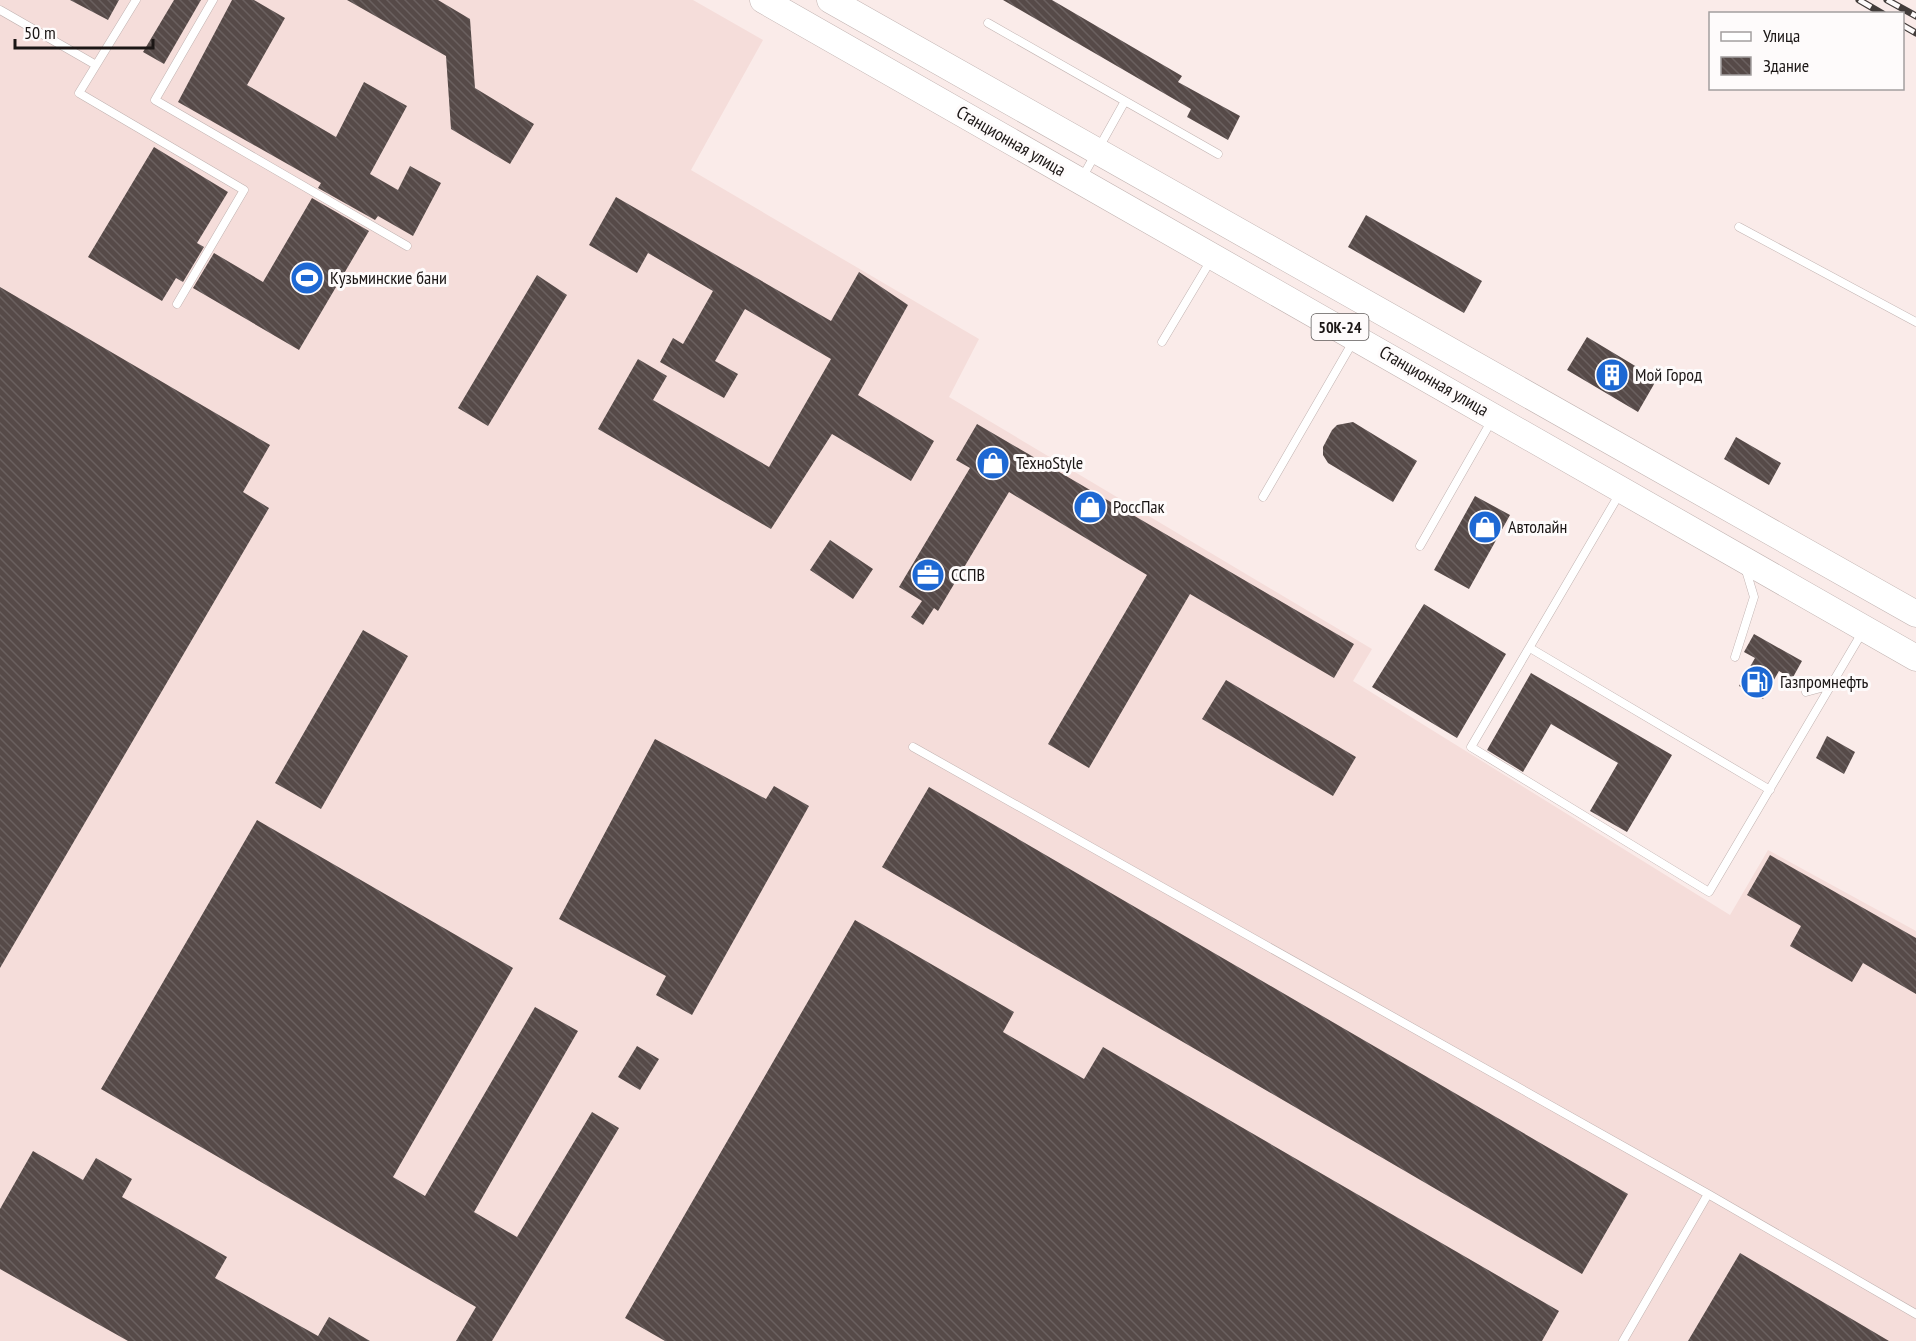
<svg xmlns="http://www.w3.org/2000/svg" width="1916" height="1341" viewBox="0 0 1916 1341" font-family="'PT Sans Narrow',sans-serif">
  <defs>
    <pattern id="building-back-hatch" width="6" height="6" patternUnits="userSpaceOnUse" patternTransform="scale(1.5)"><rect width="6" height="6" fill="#564a48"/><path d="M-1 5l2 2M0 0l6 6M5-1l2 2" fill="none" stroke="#6a605f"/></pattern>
  </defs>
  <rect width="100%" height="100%" fill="#faebe9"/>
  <path fill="#f5ddda" d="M 0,0 L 693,0 L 763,40 L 691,170 L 979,339 L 949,397 L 1372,649 L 1353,681 L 1730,915 L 1768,850 L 1916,931 L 1916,1341 L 0,1341 Z"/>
  <path fill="url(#building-back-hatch)" d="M 70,0 L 119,0 L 108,20 Z
    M 174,0 L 201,0 L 164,64 L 143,52 Z
    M 232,0 L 254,0 L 285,18 L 247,85 L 336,137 L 364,82 L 407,106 L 370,174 L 398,190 L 410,166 L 441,183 L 413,236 L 378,216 L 375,220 L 318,188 L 321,183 L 178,102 Z
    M 347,0 L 438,0 L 470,19 L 475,88 L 534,124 L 510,164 L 451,129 L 446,56 Z
    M 1003,0 L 1052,0 L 1182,76 L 1178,82 L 1240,116 L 1228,140 L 1187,117 L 1191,109 Z
    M 154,147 L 228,192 L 197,243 L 204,247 L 183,282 L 176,278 L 162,301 L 88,257 Z
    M 616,197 L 831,321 L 859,272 L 908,305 L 858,395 L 934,441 L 911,481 L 832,434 L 771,529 L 598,429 L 638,359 L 667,376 L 653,400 L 769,467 L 831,359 L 745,309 L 715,361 L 738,374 L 724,398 L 660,362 L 673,338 L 683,344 L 713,291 L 648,253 L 637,273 L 589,245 Z
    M 312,198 L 369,231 L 299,350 L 193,288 L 214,253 L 263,282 Z
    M 1366,215 L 1482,281 L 1464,313 L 1348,247 Z
    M 537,275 L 567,295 L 488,426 L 458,408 Z
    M 0,287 L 270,445 L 243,492 L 269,508 L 0,968 Z
    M 1587,337 L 1657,379 L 1638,412 L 1567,370 Z
    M 1353,422 L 1417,461 L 1393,502 L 1328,463 L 1323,455 L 1323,447 L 1332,430 L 1337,425 Z
    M 977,424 L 1354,644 L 1334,678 L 1190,594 L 1089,768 L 1048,744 L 1147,575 L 1009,492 L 938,611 L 934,608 L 923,625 L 911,617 L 922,601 L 899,587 L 970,468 L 956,460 Z
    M 1736,437 L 1781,463 L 1769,485 L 1724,459 Z
    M 1475,496 L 1510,515 L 1469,589 L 1434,570 Z
    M 830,540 L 873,569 L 853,599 L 810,570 Z
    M 1424,604 L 1506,654 L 1457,738 L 1372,687 Z
    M 363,630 L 408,656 L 321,809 L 275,783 Z
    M 1754,634 L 1802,661 L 1792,679 L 1779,671 L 1763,699 L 1739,686 L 1755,658 L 1744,652 Z
    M 1531,673 L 1672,755 L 1627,832 L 1590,811 L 1618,763 L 1551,724 L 1523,772 L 1487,750 Z
    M 1226,680 L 1356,757 L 1333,796 L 1202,719 Z
    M 1827,736 L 1855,752 L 1844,774 L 1816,758 Z
    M 655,739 L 766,799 L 774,786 L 809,806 L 692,1015 L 656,995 L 666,976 L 559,919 Z
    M 929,787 L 1628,1194 L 1582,1274 L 882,867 Z
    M 257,820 L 513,968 L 393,1177 L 425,1196 L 535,1007 L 578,1031 L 474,1212 L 517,1237 L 592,1112 L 619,1128 L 492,1341 L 456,1341 L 476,1307 L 101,1089 Z
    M 1770,855 L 1916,938 L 1916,994 L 1863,963 L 1852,982 L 1790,946 L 1801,926 L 1747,895 Z
    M 855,920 L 1014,1012 L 1003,1032 L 1084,1079 L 1103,1047 L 1559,1311 L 1542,1341 L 665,1341 L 625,1318 Z
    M 637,1046 L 659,1059 L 640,1090 L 618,1077 Z
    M 33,1151 L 83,1180 L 96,1158 L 132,1179 L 122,1197 L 227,1257 L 215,1278 L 318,1336 L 329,1317 L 370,1341 L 128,1341 L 0,1269 L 0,1209 Z
    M 1740,1253 L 1889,1341 L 1688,1341 Z"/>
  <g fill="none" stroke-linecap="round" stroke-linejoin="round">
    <defs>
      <path id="lane" d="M 136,0 L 79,93 L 244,190 L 177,304
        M 213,0 L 155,100 L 407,246
        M 0,10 L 96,65
        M 988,23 L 1218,154
        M 1082,178 L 1125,101
        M 1739,227 L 1916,322
        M 1162,342 L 1211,260
        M 1620,493 L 1471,747 L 1709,892 L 1863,631
        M 1263,497 L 1354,340
        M 1420,546 L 1492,420
        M 1530,648 L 1770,790
        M 1735,657 L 1754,597 L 1745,567
        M 1806,692 L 1832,685
        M 913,747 L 1708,1194 L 1916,1314
        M 1623,1341 L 1708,1194"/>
      <path id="primary" d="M 763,0 L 1916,658
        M 830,0 L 1916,614"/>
    </defs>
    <use href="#lane" stroke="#c0b2b0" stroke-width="9"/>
    <use href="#primary" stroke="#c0b2b0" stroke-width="27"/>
    <use href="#lane" stroke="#fff" stroke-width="8"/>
    <use href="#primary" stroke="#fff" stroke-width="26"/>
    <defs>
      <path id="rail" d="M 1859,0 L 1883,14
        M 1887,0 L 1916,16
        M 1902,25 L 1916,33"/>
    </defs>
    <use href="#rail" stroke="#433d3b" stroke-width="7"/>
    <use href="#rail" stroke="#fefbfb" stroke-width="4.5" stroke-dasharray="14" stroke-linecap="butt"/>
  </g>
  <defs>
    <symbol id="stadium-disc" viewBox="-11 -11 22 22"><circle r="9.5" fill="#1d68d3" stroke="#fefbfb"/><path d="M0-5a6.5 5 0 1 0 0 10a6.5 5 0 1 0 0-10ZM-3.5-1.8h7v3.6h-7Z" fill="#fff"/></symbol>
    <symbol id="building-disc" viewBox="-11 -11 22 22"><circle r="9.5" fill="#1d68d3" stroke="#fefbfb"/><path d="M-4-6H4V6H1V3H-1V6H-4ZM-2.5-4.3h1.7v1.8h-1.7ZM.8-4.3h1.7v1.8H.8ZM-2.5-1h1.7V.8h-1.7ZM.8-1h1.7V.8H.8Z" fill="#fff"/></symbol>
    <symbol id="shop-disc" viewBox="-11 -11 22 22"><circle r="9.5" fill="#1d68d3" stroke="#fefbfb"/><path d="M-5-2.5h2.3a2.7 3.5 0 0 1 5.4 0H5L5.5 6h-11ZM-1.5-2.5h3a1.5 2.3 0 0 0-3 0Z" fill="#fff"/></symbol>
    <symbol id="office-disc" viewBox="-11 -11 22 22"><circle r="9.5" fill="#1d68d3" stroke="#fefbfb"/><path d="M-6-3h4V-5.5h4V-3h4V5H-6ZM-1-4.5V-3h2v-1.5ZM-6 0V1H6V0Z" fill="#fff"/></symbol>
    <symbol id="fuel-disc" viewBox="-11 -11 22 22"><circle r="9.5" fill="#1d68d3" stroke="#fefbfb"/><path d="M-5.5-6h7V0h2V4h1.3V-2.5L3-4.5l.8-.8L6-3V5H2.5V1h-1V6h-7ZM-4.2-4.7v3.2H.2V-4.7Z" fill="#fff"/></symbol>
  </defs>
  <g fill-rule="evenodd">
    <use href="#stadium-disc" x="288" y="259" width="38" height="38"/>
    <use href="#building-disc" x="1593" y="356" width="38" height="38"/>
    <use href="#shop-disc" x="974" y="444" width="38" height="38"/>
    <use href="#shop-disc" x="1071" y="488" width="38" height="38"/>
    <use href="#shop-disc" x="1466" y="508" width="38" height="38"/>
    <use href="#office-disc" x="909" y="556" width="38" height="38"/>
    <use href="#fuel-disc" x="1738" y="663" width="38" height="38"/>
  </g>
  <g text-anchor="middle" stroke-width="6" stroke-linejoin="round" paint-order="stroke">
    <rect fill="#fefbfb" stroke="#5f5b5a" stroke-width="1.5" x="1311.5" y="314" width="57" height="26" rx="4.5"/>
    <g font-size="16" font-weight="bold" fill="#1b1615">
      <text x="1340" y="333">50К-24</text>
    </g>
    <g font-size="18" fill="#1b1615" stroke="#fefbfb">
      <text transform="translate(1011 141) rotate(30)" y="6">Станционная улица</text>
      <text transform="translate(1434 381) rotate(30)" y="6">Станционная улица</text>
    </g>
    <g font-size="18" fill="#1b1615" stroke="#fefbfb" text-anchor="start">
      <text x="330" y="284">Кузьминские бани</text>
      <text x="1635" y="381">Мой Город</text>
      <text x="1016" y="469">ТехноStyle</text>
      <text x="1113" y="513">РоссПак</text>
      <text x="1508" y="533">Автолайн</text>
      <text x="951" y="581">ССПВ</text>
      <text x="1780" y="688">Газпромнефть</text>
    </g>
  </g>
  <rect x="1709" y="12" width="195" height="78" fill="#fefbfb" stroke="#a39f9f" stroke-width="1.5"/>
  <rect x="1721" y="32" width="30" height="9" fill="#ffffff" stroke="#a39f9f" stroke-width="1.5"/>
  <text x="1763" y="42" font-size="18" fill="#1b1615">Улица</text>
  <rect x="1721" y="57" width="30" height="18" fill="url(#building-back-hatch)" stroke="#a39f9f" stroke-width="1.5"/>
  <text x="1763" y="72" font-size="18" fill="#1b1615">Здание</text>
  <path d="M15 39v9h138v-9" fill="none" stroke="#1b1615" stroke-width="3"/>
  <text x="24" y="39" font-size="18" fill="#1b1615" stroke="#fefbfb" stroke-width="4.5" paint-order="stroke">50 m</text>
</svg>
